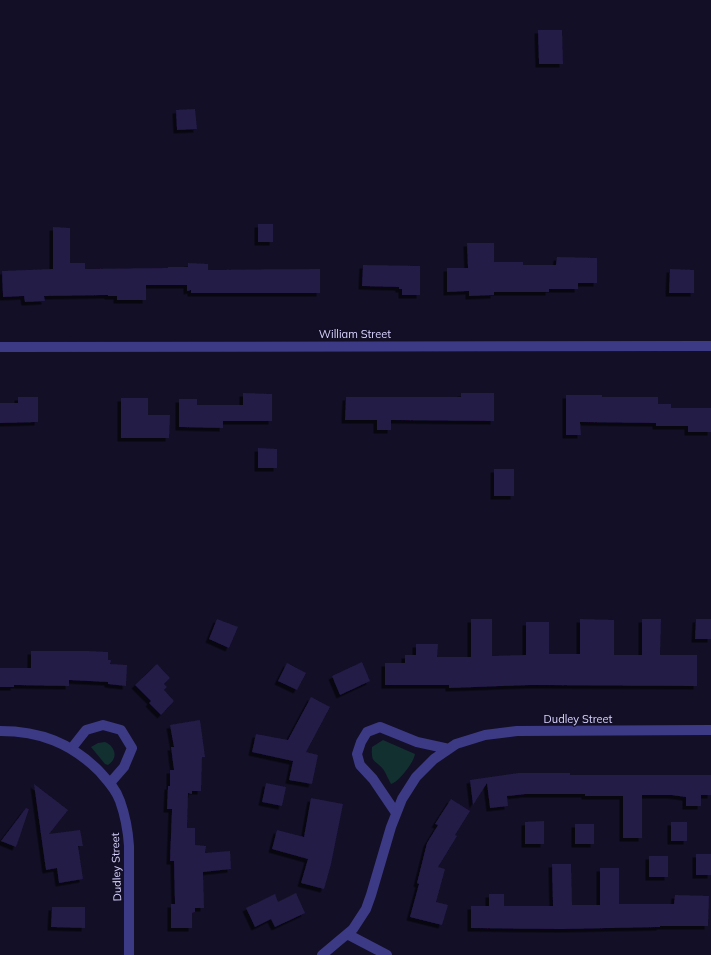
<svg xmlns="http://www.w3.org/2000/svg" width="711" height="955" viewBox="0 0 711 955" font-family="Mulish,sans-serif">
  <defs>
    <filter id="shadow"><feDropShadow dx="-3.5" dy="3.5" stdDeviation="0" flood-color="#0009"/></filter>
  </defs>
  <rect width="100%" height="100%" fill="#130f26"/>
  <path fill="#12302f" d="M 383,740 L 415,754 C 414,762 399,782 391,784 C 388,779 386,773 383,769 C 374,759 371,763 372,747 Z
    M 105,742 C 115,746 119,758 108,765 L 105,764 L 91,747 L 98,743 Z"/>
  <path fill="#241b47" filter="url(#shadow)" d="M 538,30 L 562,30 L 563,64 L 539,64 Z
    M 195,109 L 197,129 L 177,130 L 176,110 Z
    M 258,224 L 273,224 L 273,242 L 258,242 Z
    M 53,227 L 70,228 L 70,263 L 85,263 L 85,269 L 168,268 L 168,267 L 188,267 L 188,263 L 208,264 L 208,270 L 320,269 L 320,293 L 191,293 L 191,290 L 187,291 L 187,285 L 146,285 L 146,300 L 117,300 L 117,296 L 108,296 L 108,295 L 44,296 L 45,301 L 25,302 L 24,296 L 3,297 L 2,271 L 53,269 Z
    M 467,243 L 494,243 L 494,262 L 523,262 L 523,265 L 556,265 L 557,257 L 597,258 L 597,283 L 578,283 L 578,289 L 549,289 L 549,292 L 494,292 L 494,295 L 469,296 L 469,291 L 447,292 L 447,268 L 468,268 Z
    M 363,265 L 420,266 L 420,295 L 402,295 L 402,289 L 399,289 L 399,287 L 362,286 Z
    M 670,269 L 694,270 L 694,293 L 669,293 Z
    M 243,393 L 272,394 L 272,421 L 223,421 L 223,428 L 179,427 L 179,399 L 197,399 L 197,405 L 243,405 Z
    M 461,393 L 494,393 L 494,421 L 391,420 L 391,430 L 377,430 L 377,420 L 345,420 L 346,397 L 461,397 Z
    M 566,395 L 602,395 L 602,397 L 658,397 L 658,404 L 671,404 L 671,408 L 711,408 L 711,432 L 688,432 L 688,426 L 656,426 L 656,423 L 580,422 L 581,435 L 566,435 Z
    M 18,397 L 38,397 L 38,422 L 0,423 L 0,403 L 18,403 Z
    M 121,398 L 148,398 L 148,415 L 170,415 L 169,438 L 121,438 Z
    M 258,448 L 277,449 L 277,468 L 258,468 Z
    M 494,469 L 514,469 L 514,496 L 494,496 Z
    M 217,619 L 238,627 L 229,648 L 209,639 Z
    M 471,619 L 492,619 L 492,656 L 526,655 L 526,622 L 549,622 L 549,654 L 580,654 L 580,619 L 614,620 L 614,655 L 642,655 L 642,619 L 661,619 L 660,655 L 697,655 L 697,686 L 532,685 L 449,688 L 449,685 L 385,685 L 385,663 L 405,663 L 405,655 L 416,655 L 416,644 L 438,644 L 437,657 L 471,657 Z
    M 696,619 L 711,619 L 711,639 L 695,639 Z
    M 31,651 L 87,651 L 108,652 L 108,660 L 111,660 L 110,664 L 127,665 L 126,686 L 108,684 L 108,682 L 69,680 L 69,686 L 14,685 L 14,687 L 0,687 L 0,668 L 31,668 Z
    M 362,662 L 370,681 L 340,695 L 332,676 Z
    M 287,663 L 306,673 L 297,690 L 278,681 Z
    M 157,664 L 170,678 L 164,684 L 167,687 L 164,690 L 174,701 L 161,715 L 149,703 L 151,701 L 135,685 Z
    M 311,697 L 330,707 L 306,752 L 318,755 L 312,784 L 289,780 L 293,761 L 252,752 L 256,734 L 288,740 Z
    M 200,720 L 205,757 L 202,757 L 201,791 L 192,791 L 192,794 L 188,793 L 187,828 L 195,828 L 195,845 L 206,846 L 205,853 L 230,851 L 231,869 L 203,872 L 204,908 L 195,908 L 195,912 L 192,913 L 192,928 L 171,928 L 171,904 L 175,904 L 174,861 L 170,861 L 172,809 L 167,809 L 168,786 L 170,786 L 170,770 L 174,770 L 171,747 L 174,747 L 170,725 Z
    M 519,773 L 570,773 L 570,775 L 711,775 L 711,795 L 701,795 L 701,806 L 686,806 L 686,797 L 671,795 L 642,795 L 642,838 L 623,838 L 623,796 L 585,796 L 585,794 L 526,794 L 507,796 L 508,806 L 490,808 L 487,783 L 473,805 L 470,780 Z
    M 266,783 L 286,787 L 282,806 L 262,802 Z
    M 34,784 L 68,810 L 49,834 L 80,830 L 83,846 L 78,846 L 83,879 L 59,883 L 57,868 L 46,870 Z
    M 311,798 L 343,804 L 331,864 L 324,889 L 301,883 L 308,859 L 272,849 L 277,830 L 304,837 Z
    M 451,799 L 470,811 L 455,835 L 457,836 L 438,867 L 445,869 L 436,902 L 448,905 L 442,925 L 410,917 L 419,884 L 417,883 L 427,843 L 438,825 L 435,824 Z
    M 26,808 L 29,809 L 16,847 L 1,841 Z
    M 544,821 L 544,844 L 525,844 L 525,822 Z
    M 671,822 L 687,822 L 687,841 L 671,841 Z
    M 575,824 L 594,824 L 594,844 L 575,844 Z
    M 696,854 L 711,854 L 711,875 L 696,875 Z
    M 649,856 L 668,856 L 668,877 L 649,877 Z
    M 552,864 L 571,864 L 572,905 L 600,905 L 600,868 L 619,868 L 619,904 L 674,904 L 675,895 L 709,896 L 708,926 L 660,926 L 660,927 L 562,929 L 471,928 L 471,906 L 489,906 L 489,894 L 504,894 L 504,906 L 553,906 Z
    M 296,893 L 305,913 L 275,927 L 271,919 L 255,927 L 246,908 L 275,894 L 278,902 Z
    M 52,907 L 85,907 L 85,928 L 51,927 Z"/>
  <g fill="none" stroke-linecap="round" stroke-linejoin="round">
    <path stroke="#3d3a85" stroke-width="10" d="M 0,347 L 711,346
      M 0,731 C 40,731 71,743 99,771 C 107,780 116,789 120,801 C 125,815 128,831 129,846 L 129,955
      M 71,749 L 86,730 L 103,725 L 121,730 L 132,748 L 124,767 L 110,783
      M 396,813 L 373,779 L 360,765 L 357,754 L 361,742 L 367,732 L 380,727 L 417,742 L 449,749
      M 347,934 L 387,955
      M 322,955 L 353,929 L 366,909 L 371,895 L 391,827 L 402,799 L 416,777 L 434,759 L 456,744 L 485,735 L 517,731 L 711,730"/>
  </g>
  <g text-anchor="middle" stroke-width="3" stroke-linejoin="round" paint-order="stroke">
    <g font-size="11" fill="#d9d4ff" stroke="#130f26">
      <text x="355" y="338">William Street</text>
      <text x="578" y="723">Dudley Street</text>
      <text transform="translate(116 867) rotate(-92)" y="4">Dudley Street</text>
    </g>
  </g>
</svg>
